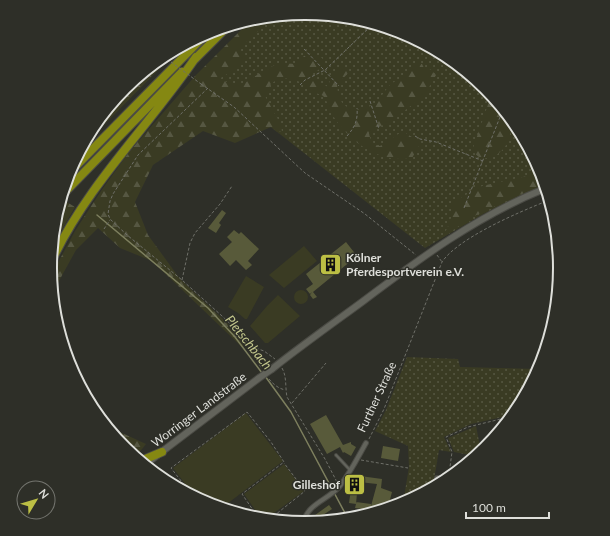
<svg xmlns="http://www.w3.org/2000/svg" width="610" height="536" viewBox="0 0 610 536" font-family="Lato,sans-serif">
  <defs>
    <pattern id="grass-dots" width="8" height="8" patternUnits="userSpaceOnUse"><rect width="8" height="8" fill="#3a3b23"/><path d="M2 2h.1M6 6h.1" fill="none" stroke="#565742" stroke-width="1.8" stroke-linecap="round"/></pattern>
    <pattern id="forest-firs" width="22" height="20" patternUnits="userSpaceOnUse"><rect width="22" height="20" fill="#3a3b23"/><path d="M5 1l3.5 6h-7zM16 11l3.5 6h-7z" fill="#565742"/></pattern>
  </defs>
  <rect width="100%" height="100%" fill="#2e2f28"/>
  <path fill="url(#grass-dots)" d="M 305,13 L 403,33 L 485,88 L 541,171 L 544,185 L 485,213 L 425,248 L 206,76 L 263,21 Z
    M 407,357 L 458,359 L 460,367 L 538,369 L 507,416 L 471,424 L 444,437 L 451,452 L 439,450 L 434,480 L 437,481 L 403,503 L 409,467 L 408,446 L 375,431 L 386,410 Z
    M 476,426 L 481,451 L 475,456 L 454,452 L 448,438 Z"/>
  <path fill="url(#forest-firs)" d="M 271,20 L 240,47 L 240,51 L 245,55 L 247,59 L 237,68 L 219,79 L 233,84 L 243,84 L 252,78 L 278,63 L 296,64 L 304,56 L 311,53 L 322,58 L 326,65 L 312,74 L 314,79 L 328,87 C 333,72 331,70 348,68 L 349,72 L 337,85 C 338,94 339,102 347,107 C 358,114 373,107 380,98 C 383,94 386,89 390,85 C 394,81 401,79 406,75 C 410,72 411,66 416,63 L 422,64 L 425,70 L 430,69 L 436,75 L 424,96 L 388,123 L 374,129 L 369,133 C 370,140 373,145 380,146 L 403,131 L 419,142 L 419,146 L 412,158 C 377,164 347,140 330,111 C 327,107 328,101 324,97 C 322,94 317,94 314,92 C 301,83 295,75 278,80 C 270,82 268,88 265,96 L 281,125 L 282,132 L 277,132 L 271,127 L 235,143 L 203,131 L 153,165 L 135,202 L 148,235 L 180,279 L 240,335 L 244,349 L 152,261 L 120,248 L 98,228 L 76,250 L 54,290 L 52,276 L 54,270 L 75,231 L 101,191 L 129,152 L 195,76 L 246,25 Z
    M 166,62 L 98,131 L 90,139 L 111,108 Z
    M 491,96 C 495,102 509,119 510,125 C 514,141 497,164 479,157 C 477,156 474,152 472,151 Z
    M 541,173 L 543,184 L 470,218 L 442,238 C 449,226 453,216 453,202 L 482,186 Z
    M 65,201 L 75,207 L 56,240 L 63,204 Z
    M 111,428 L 146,444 L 138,454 C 125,455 117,437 111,428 Z"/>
  <path fill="#3a3b23" d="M 304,246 L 317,261 L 284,288 L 269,275 Z
    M 246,276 L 264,287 L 247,319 L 245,319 L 238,313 L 228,307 Z
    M294 297a7 7 0 1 1 14 0a7 7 0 1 1-14 0Z
    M 278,295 L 300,316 L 268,343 L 265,343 L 250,326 L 267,306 Z
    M 246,413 L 283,461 L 223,507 L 207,503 L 192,493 L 173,468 Z
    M 284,464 L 304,491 L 270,516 L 258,514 L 244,494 Z"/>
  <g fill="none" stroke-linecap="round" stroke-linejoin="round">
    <path stroke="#7d7f5e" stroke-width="1.5" d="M 97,215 L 208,308 L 235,337 L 262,373
      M 265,376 L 291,412 L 346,515"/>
  </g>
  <path fill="#585a3a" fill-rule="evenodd" d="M 222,210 L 226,213 L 219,223 L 221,225 L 216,233 L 208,228 Z
    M 234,230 L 239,234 L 241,232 L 259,249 L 248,261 L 252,265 L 246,270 L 236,260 L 230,266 L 219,254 L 232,242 L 227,237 Z
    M 346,242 L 357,256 L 313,292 L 317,297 L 313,299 L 310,295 L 312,292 L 310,294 L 306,289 L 313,284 L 306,274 Z
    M 326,415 L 343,445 L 351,442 L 351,444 L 356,447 L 351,456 L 344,452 L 343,453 L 340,447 L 327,454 L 310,424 Z
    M 383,446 L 400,449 L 398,461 L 381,458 Z
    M 353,475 L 382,479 L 381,488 L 392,492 L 388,507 L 379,508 L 371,506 L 370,510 L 355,508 L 356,504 L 349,503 ZM 359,482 L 377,484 L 371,506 L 371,504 L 356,502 L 356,504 L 357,493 Z
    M 329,505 L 332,509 L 314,521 L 311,518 Z"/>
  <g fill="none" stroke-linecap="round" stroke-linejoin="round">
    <defs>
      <path id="lane" d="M 336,455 L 350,470"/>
      <path id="street" d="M 437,478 L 440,478
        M 303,523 C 308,503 328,500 340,486 C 350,473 358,457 366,443"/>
      <path id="secondary" d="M 272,369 C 301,346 332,324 362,302 C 419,259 477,216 544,189
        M 147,463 L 259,378"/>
      <path id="highway" d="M 193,61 L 225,29
        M 121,94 L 146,73
        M 69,173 L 207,33
        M 65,192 L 182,72
        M 52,260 C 88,184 149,126 196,57
        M 143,460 L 162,452"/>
    </defs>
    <use href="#lane" stroke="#4b4b45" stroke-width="4"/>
    <use href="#street" stroke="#4b4b45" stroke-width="6"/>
    <use href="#secondary" stroke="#4b4b45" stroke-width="8"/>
    <use href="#highway" stroke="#4b4b45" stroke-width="10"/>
    <path stroke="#6f7069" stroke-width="1" stroke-dasharray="3 2" stroke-linecap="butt" d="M 304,49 L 339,86
      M 201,84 L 234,107 L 305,173 L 365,214 L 416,255
      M 300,85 L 305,80 L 325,70 L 371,26
      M 208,88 L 138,155 L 113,194 L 110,201 L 108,214 L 110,219 L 127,235 L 182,280 L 222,316 L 239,332 L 250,346 L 264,351 L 275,359
      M 370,101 L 379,129
      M 347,136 C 355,127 358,120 357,108
      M 415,136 L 420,139 L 436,142 L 483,161
      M 464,208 L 502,112
      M 104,229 L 110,220
      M 437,255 L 442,262
      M 182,280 L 190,243 L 195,233 L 220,204 L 232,186
      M 258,350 L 258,362 L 262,369
      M 282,368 C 287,377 285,387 287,397 L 325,459 L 337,482
      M 269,379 C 274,385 278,388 285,390
      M 292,403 L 326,363
      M 369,439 L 384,409 L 442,262 C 458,238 519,212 547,201
      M 361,460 L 408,468
      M 453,470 L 450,467 L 452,452 L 446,437 L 468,427 L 505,418
      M 184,488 L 183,487 L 185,486 L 171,468 L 247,412 L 271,442 L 284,462 L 242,494 L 255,513
      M 275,517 L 275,515 L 305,491 L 284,463"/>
    <use href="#lane" stroke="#63645c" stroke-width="2"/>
    <use href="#street" stroke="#63645c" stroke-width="4"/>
    <use href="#secondary" stroke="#63645c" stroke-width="6"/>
    <use href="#highway" stroke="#858812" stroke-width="8"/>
    <defs>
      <path id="secondary-bridge" d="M 259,378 L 272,369"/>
    </defs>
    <use href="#secondary-bridge" stroke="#4b4b45" stroke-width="8" stroke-linecap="butt"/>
    <path stroke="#6f7069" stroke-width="1" stroke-dasharray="3 2" stroke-linecap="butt" d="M 167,59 L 201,84"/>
    <use href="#secondary-bridge" stroke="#63645c" stroke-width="6"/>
  </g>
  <defs>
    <symbol id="building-square" viewBox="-11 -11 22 22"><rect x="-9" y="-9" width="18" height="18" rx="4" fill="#bcbf44" stroke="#2e2f28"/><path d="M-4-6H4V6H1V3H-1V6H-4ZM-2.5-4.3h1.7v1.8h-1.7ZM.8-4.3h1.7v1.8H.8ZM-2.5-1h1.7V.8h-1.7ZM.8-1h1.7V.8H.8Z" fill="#111"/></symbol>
  </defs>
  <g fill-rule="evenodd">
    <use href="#building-square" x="318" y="252" width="25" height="25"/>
    <use href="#building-square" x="342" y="472" width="25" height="25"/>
  </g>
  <g text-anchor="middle" stroke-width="3" stroke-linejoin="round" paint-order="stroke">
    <g font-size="12" font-weight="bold" fill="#dedfda" stroke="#2e2f28" text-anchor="start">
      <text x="346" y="262">Kölner<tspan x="346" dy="14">Pferdesportverein e.V.</tspan></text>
      <text x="340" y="489" text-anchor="end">Gilleshof</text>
    </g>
    <g font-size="12" fill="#dedfda" stroke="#2e2f28">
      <text transform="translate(377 397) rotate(-65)" y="4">Further Straße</text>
      <text transform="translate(199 410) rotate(-37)" y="4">Worringer Landstraße</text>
    </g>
    <g font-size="13" font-style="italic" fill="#c4c88d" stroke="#2e2f28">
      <text transform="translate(249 342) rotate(51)" y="5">Pletschbach</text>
    </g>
  </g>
  <path d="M0 0H610V536H0ZM57 268a248 248 0 1 1 496 0a248 248 0 1 1-496 0Z" fill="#2e2f28" fill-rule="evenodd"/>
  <path fill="none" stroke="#dedfda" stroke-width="2" d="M57 268a248 248 0 1 1 496 0a248 248 0 1 1-496 0Z"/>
  <g transform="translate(36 500) rotate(52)"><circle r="19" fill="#2e2f28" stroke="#74756f"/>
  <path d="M0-3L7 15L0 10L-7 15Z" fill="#bcbf44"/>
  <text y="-6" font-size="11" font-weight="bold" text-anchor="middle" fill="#dedfda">N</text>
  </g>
  <path d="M466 512v6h83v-6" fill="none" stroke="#dedfda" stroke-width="2"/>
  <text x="472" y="512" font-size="12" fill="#dedfda" stroke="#2e2f28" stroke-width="3" paint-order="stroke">100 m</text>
</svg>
